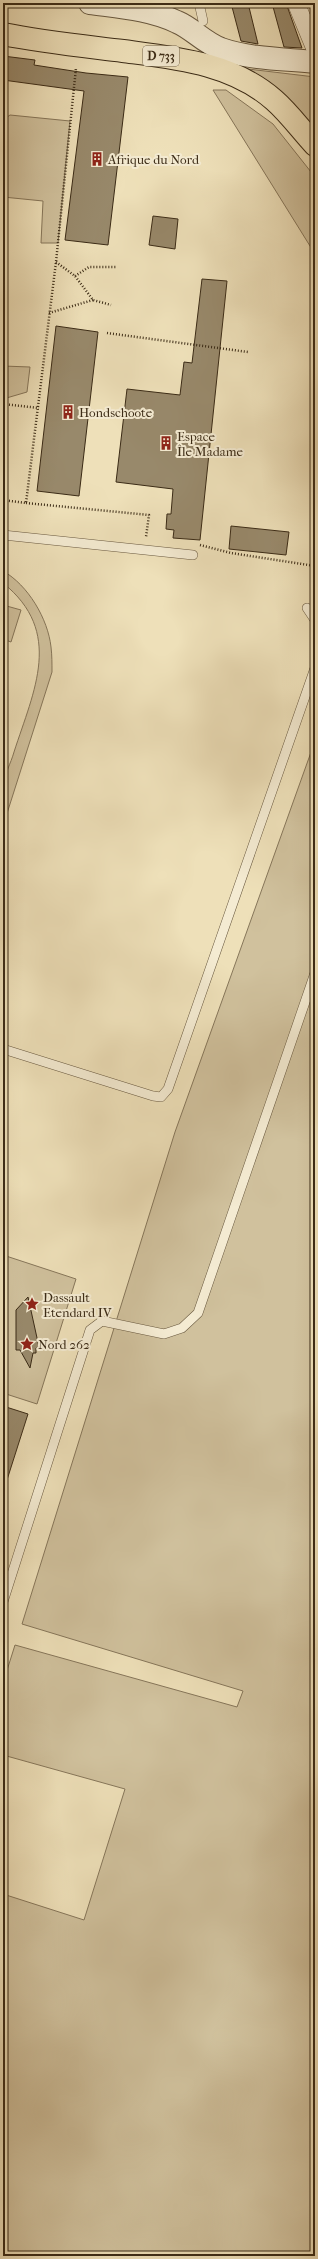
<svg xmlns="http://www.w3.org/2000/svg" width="318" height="2259" viewBox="0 0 318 2259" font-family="'IM FELL French Canon',serif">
  <rect width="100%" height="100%" fill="#eee0b9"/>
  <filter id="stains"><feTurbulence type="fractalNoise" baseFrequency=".005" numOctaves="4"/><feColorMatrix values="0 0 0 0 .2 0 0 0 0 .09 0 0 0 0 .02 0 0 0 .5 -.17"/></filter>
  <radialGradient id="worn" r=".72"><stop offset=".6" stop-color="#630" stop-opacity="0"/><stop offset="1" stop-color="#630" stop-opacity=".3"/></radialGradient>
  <path fill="#d0c19d" stroke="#86765a" d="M 248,69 L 315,77 L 315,130 Z
    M 213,90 L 226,90 L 273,124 L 315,177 L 315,254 Z
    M 10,115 L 70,121 L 58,243 L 41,243 L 43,201 L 3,197 L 3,120 Z
    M 3,366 L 30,367 L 27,392 L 3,399 Z
    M 3,571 C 28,585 48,619 51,647 C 52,655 52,664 52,672 L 3,826 C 3,813 2,800 3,787 C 4,775 11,763 14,752 C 34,690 64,632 3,583 Z
    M 3,605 L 21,610 L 11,642 L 3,639 Z
    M 315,741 L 315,2256 L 3,2256 L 3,1894 L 84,1920 L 125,1789 L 3,1755 L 3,1683 L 15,1645 L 237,1707 L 243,1691 L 22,1624 L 175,1132 Z
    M 3,1255 L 76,1279 L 37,1404 L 3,1393 Z"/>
  <path fill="#98896b" stroke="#3b2b16" d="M 231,3 L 248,3 L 258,44 L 241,41 Z
    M 272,3 L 286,3 L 302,48 L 284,47 Z
    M 3,56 L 35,60 L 34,65 L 86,73 L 128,77 L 108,245 L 65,240 L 84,91 L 3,80 Z
    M 153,216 L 178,219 L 175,249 L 149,245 Z
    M 202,279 L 227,281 L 200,540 L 173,538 L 174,530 L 166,529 L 167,514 L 171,514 L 173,489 L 116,482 L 127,389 L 180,395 L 184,362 L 192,363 Z
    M 56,326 L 98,332 L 79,496 L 37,491 Z
    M 231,526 L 289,532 L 286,555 L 229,549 Z
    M 28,1297 L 39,1347 L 36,1348 L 36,1353 L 33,1353 L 30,1368 L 20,1350 L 16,1350 L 16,1310 Z
    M 3,1406 L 28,1414 L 6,1483 L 3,1483 Z"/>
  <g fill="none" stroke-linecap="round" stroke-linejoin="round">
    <defs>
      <path id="service" d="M 199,3 L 203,21
        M 3,535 L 193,555
        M 307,608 L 315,620
        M 3,1049 L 153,1096 L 161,1097 L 168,1089 L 315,668
        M 3,1602 L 90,1330 L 102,1321 L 164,1334 L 182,1328 L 198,1313 L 315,973"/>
      <path id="minor" d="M 296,3 L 315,49"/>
      <path id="tertiary" d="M 90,3 C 119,7 150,9 177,22 C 192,28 203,42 221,49 C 250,59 285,59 315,62"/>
      <path id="primary" d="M 3,34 C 43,42 83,46 123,51 C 176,58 232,63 274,100 C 289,113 301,130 315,145"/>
    </defs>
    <use href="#service" stroke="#68583f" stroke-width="10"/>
    <use href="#minor" stroke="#68583f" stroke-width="18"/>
    <use href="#tertiary" stroke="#68583f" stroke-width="24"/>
    <use href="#primary" stroke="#3b2b16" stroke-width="24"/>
    <path stroke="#3b2b16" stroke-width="2.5" stroke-dasharray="1 2" stroke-linecap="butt" d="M 56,262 L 75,276 L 93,300 L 111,305
      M 75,276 L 89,267 L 116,267
      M 49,313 L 93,300
      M 107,333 L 248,352
      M 3,404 L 39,408
      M 3,500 L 26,503 L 56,262 L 76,68
      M 26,503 L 149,515 L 146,537
      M 200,545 L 231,553 L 315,566"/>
    <use href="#service" stroke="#f4ebd2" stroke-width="9"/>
    <use href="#minor" stroke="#f4ebd2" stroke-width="17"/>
    <use href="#tertiary" stroke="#f4ebd2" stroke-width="22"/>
    <use href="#primary" stroke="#eee0b9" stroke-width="22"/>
  </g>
  <defs>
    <symbol id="building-bare" viewBox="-9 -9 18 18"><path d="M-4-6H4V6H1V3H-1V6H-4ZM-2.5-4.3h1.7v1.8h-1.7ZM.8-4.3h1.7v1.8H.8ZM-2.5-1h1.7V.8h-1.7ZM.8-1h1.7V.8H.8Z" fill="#8f2418" stroke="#f4ebd2" stroke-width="2.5" paint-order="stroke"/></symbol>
    <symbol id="sight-bare" viewBox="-9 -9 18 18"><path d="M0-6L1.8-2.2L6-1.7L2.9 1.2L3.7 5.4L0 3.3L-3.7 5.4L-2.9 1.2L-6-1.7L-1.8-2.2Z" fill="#8f2418" stroke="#f4ebd2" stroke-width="2.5" paint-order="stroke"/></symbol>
  </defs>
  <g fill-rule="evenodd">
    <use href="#building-bare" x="87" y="149" width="20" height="20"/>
    <use href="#building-bare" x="58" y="402" width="20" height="20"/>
    <use href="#building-bare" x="156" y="433" width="20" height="20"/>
    <use href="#sight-bare" x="22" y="1294" width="20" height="20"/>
    <use href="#sight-bare" x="17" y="1334" width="20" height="20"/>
  </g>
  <g text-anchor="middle" stroke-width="4" stroke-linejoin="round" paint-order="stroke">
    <rect fill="#f4ebd2" stroke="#72654e" stroke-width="1" x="143" y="46" width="36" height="20" rx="3"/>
    <g font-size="12" font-weight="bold" fill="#3b2b16">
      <text x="161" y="60">D 733</text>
    </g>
    <g font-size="13" fill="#3b2b16" stroke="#f4ebd2" text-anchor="start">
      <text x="108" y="164">Afrique du Nord</text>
      <text x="79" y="417">Hondschoote</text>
      <text x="177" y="441">Espace<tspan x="177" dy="15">Île Madame</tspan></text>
      <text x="43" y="1302">Dassault<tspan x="43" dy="15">Etendard IV</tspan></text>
      <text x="38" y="1349">Nord 262</text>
    </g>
  </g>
  <rect width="318" height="2259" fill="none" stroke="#eee0b9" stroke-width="16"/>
  <rect x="4" y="4" width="310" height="2251" fill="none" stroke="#3b2b16" stroke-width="2"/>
  <rect x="8" y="8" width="302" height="2243" fill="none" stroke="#3b2b16"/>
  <rect width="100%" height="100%" filter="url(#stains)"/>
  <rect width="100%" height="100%" fill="url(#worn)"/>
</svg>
